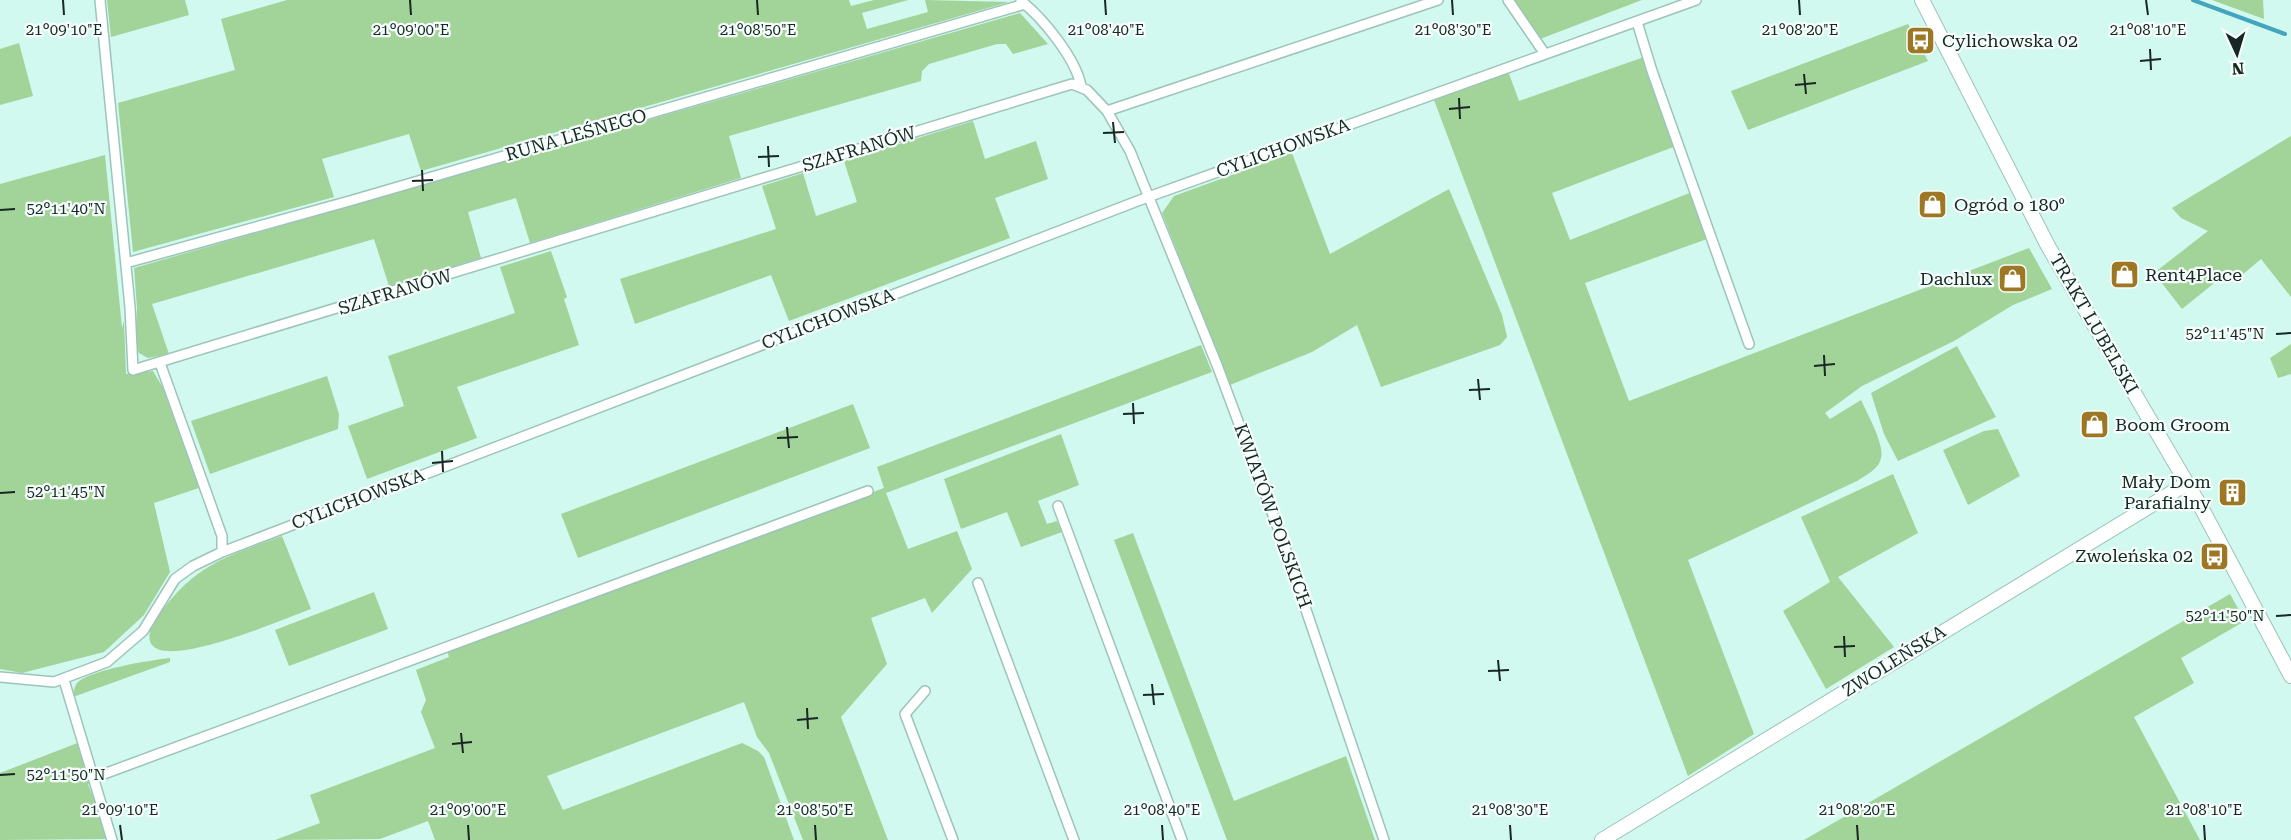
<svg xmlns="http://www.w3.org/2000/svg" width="2291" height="840" viewBox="0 0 2291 840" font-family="'Roboto Serif',serif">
  <rect width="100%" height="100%" fill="#d1f9ef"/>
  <path fill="#a2d398" d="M 107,0 L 185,0 L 189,15 L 111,37 Z
    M 287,0 L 849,0 L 851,6 L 874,0 L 908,0 L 862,13 L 867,29 L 928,12 L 925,0 L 1009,2 L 421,171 L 409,134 L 322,159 L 334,197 L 133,252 L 118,103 L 235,70 L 221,19 Z
    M 1512,0 L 1642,0 L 1540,39 Z
    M 2212,0 L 2263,0 L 2264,19 Z
    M 1020,13 L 1048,44 L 1013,54 L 1006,44 L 997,44 L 929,64 L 922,71 L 921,81 L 729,136 L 741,178 L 530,243 L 516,198 L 468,212 L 481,258 L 389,286 L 374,239 L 152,304 L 169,354 L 148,358 L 139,353 L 135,343 L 137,308 L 134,268 Z
    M 1908,24 L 1928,61 L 1748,130 L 1731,91 Z
    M 19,43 L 33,96 L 0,105 L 0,49 Z
    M 1644,57 L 1676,146 L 1552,193 L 1570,240 L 1692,192 L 1707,239 L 1585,283 L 1629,401 L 2029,248 L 2052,289 L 2013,305 L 1954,341 L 1862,386 L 1825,413 L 1830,419 L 1861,400 C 1867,413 1885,445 1881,458 C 1879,469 1866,475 1857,481 L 1688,560 L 1754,734 L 1688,776 L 1434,100 L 1508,71 L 1519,101 Z
    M 973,121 L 985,159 L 1036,141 L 1048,179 L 995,198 L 1010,238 L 789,321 L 771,275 L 635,324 L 620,279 L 776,229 L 762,186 L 803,173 L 816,216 L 857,202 L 844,161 Z
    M 2291,136 L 2291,297 L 2261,259 L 2235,281 L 2228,272 L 2182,309 L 2154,273 L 2208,231 L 2181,218 L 2172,208 Z
    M 1292,153 L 1330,254 L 1449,189 L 1502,315 L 1507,337 L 1500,345 L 1381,387 L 1357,325 L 1312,352 L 1230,385 L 1162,213 L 1174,196 Z
    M 105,155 L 122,328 L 124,321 L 126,374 L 153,371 L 163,388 L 199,488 L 154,503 L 170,572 L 144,615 L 104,652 L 22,673 L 0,669 L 0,184 Z
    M 551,251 L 567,297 L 564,299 L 579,345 L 457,387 L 477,438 L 367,479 L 348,426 L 404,406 L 388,356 L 515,313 L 500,267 Z
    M 2291,344 L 2291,374 L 2278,378 L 2270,358 Z
    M 1201,345 L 1212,372 L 886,493 L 908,549 L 957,531 L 972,569 L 932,613 L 925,598 L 871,618 L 887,664 L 841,717 L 888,840 L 803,840 L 769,753 L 757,737 L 744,702 L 547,776 L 563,810 L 742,743 L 758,751 L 764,757 L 794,840 L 435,840 L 428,821 L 380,839 L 275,840 L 320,823 L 310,795 L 435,748 L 421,712 L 426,700 L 416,670 L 449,657 L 447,651 L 884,488 L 877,467 Z
    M 1957,346 L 1996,417 L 1898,461 L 1884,434 L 1871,393 Z
    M 327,376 L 339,414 L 338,429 L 210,474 L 191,421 Z
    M 853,404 L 870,448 L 578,558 L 561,514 Z
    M 1998,429 L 2020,476 L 1968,505 L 1943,450 L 1984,431 Z
    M 1061,434 L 1079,485 L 1038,501 L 1047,524 L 1057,521 L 1062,532 L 1021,547 L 1007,512 L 961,529 L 944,479 Z
    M 1893,474 L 1918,533 L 1838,577 L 1894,647 L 1826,689 L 1783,611 L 1830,582 L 1801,517 Z
    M 1133,533 L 1234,801 L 1346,756 L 1375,840 L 1227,840 L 1114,540 Z
    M 282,536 L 311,609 C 286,618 173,667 153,646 C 145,638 152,624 157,617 C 196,564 222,558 282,536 Z
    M 374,592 L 388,629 L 289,666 L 275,630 Z
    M 2230,594 L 2245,621 L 2181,658 L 2194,683 L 2134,717 L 2200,840 L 1804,840 Z
    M 170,658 L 170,662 L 73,697 C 74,692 74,687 77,683 C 89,670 151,660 170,658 Z
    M 80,742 L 91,782 L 88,784 L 109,839 L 0,840 L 0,773 Z"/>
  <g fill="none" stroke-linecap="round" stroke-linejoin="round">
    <path stroke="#42a4be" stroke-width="4" d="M 2193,0 L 2285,34"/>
    <defs>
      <path id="street" d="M 100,0 L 130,307 L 133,370 L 1072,84 L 1087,90 L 1107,111 L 1130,151 L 1217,365 L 1282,539 L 1384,840
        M 1508,0 L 1545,54
        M 1021,1 C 1043,18 1076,59 1081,86
        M 1637,22 L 1652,71 L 1749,344
        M 1107,111 L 1438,0
        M 126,263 L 353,200 L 1025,4
        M 160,363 L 222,536 L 222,552
        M 1058,506 L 1182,840
        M 978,583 L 1074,840
        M 0,677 L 54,682 L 107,662 L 143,631 L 175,579 L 193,566 L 222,552 L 1148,197 L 1696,0
        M 64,680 L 112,840
        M 925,691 L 905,714 L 953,840
        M 93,778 L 868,491"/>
      <path id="secondary" d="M 1922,0 L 2048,246 L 2202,509 L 2291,676
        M 1602,840 L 2186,484"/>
    </defs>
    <use href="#street" stroke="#9dc4ba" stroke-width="12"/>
    <use href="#secondary" stroke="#9dc4ba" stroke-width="16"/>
    <use href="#street" stroke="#fff" stroke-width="9"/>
    <use href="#secondary" stroke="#fff" stroke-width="14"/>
  </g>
  <path fill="none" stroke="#172723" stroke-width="2" d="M 63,0 L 64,15M 410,0 L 411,15M 757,0 L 758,15M 1105,0 L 1106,15M 1452,0 L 1453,15M 1799,0 L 1800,15M 2146,0 L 2148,15M 2150,49 L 2151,70M 2140,61 L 2161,59M 1804,74 L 1806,94M 1795,85 L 1816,83M 1459,98 L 1460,119M 1449,109 L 1470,107M 1113,122 L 1115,143M 1103,133 L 1124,132M 768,146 L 769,167M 758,157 L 779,156M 422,170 L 423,191M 412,181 L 433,180M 0,210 L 15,209M 2276,334 L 2291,333M 1824,355 L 1825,376M 1814,366 L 1835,364M 1478,379 L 1480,400M 1469,390 L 1490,389M 1133,403 L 1134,424M 1123,414 L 1144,413M 787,427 L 789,448M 777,438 L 798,437M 442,451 L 443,472M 432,463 L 453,461M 0,493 L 15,492M 2276,616 L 2291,615M 1844,636 L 1845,657M 1834,647 L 1855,646M 1498,660 L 1500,681M 1488,671 L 1509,670M 1152,684 L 1154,705M 1143,695 L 1164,694M 807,708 L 808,729M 797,720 L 818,718M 461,733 L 463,753M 452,744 L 472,742M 0,775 L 15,774M 120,825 L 122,840M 468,825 L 469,840M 815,825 L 816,840M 1162,825 L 1163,840M 1510,825 L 1511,840M 1857,825 L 1858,840M 2204,825 L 2205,840"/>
  <defs>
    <symbol id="bus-square" viewBox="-11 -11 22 22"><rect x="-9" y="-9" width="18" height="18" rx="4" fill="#9e7724" stroke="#f6fefc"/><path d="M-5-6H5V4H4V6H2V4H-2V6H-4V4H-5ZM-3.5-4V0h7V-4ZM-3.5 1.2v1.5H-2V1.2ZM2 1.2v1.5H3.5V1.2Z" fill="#fff"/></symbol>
    <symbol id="shop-square" viewBox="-11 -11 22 22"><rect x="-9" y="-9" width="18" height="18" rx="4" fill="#9e7724" stroke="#f6fefc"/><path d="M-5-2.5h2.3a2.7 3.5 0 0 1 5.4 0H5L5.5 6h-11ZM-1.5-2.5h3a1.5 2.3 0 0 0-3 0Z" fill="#fff"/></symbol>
    <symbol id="building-square" viewBox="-11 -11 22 22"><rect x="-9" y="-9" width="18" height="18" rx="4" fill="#9e7724" stroke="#f6fefc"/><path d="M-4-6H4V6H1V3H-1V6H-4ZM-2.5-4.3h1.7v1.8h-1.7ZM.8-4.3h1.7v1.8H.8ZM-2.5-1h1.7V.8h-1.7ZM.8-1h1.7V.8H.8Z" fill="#fff"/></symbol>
  </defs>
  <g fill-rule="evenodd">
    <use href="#bus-square" x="1904" y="24" width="33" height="33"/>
    <use href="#shop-square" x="1916" y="188" width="33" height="33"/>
    <use href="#shop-square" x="2108" y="258" width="33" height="33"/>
    <use href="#shop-square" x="1996" y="262" width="33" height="33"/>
    <use href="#shop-square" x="2078" y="408" width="33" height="33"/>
    <use href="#building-square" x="2216" y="476" width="33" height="33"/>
    <use href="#bus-square" x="2198" y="540" width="33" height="33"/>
  </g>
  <g text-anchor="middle" stroke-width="4.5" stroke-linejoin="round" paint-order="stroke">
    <g font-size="18" fill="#172723" stroke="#f6fefc" text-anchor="start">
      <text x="1942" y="47">Cylichowska 02</text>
      <text x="1954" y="211">Ogród o 180⁰</text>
      <text x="2145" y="281">Rent4Place</text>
      <text x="1992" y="285" text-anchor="end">Dachlux</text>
      <text x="2115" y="431">Boom Groom</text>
      <text x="2211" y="488" text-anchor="end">Mały Dom<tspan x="2211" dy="21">Parafialny</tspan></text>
      <text x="2193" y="562" text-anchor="end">Zwoleńska 02</text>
    </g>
    <g font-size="18" fill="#172723" stroke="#f6fefc">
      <text transform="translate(576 135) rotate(-16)" y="6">RUNA LEŚNEGO</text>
      <text transform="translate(1283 148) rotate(-20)" y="6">CYLICHOWSKA</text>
      <text transform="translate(859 149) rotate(-17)" y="6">SZAFRANÓW</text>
      <text transform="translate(395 292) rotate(-17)" y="6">SZAFRANÓW</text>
      <text transform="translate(828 319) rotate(-21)" y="6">CYLICHOWSKA</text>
      <text transform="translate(2094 324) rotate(60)" y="6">TRAKT LUBELSKI</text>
      <text transform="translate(358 499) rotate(-21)" y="6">CYLICHOWSKA</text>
      <text transform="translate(1273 516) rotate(70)" y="6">KWIATÓW POLSKICH</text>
      <text transform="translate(1894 661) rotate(-32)" y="6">ZWOLEŃSKA</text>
    </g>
  </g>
  <g font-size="15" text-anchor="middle" fill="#172723" stroke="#f6fefc" stroke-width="4.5" stroke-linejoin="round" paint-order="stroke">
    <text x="64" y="35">21°09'10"E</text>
    <text x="411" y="35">21°09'00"E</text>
    <text x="758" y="35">21°08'50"E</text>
    <text x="1106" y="35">21°08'40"E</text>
    <text x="1453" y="35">21°08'30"E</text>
    <text x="1800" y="35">21°08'20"E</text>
    <text x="2148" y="35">21°08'10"E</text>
    <text x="66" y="214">52°11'40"N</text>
    <text x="2225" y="339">52°11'45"N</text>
    <text x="66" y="497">52°11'45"N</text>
    <text x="2225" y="621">52°11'50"N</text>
    <text x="66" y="780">52°11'50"N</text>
    <text x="120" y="815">21°09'10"E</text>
    <text x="468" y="815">21°09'00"E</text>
    <text x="815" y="815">21°08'50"E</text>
    <text x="1162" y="815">21°08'40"E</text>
    <text x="1510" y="815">21°08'30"E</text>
    <text x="1857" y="815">21°08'20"E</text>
    <text x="2204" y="815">21°08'10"E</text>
  </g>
  <g transform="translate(2237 54) rotate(176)" stroke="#f6fefc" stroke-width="4.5" paint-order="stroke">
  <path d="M0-4.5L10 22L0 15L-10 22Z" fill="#172723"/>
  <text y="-9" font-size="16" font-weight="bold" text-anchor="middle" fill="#172723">N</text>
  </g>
</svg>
